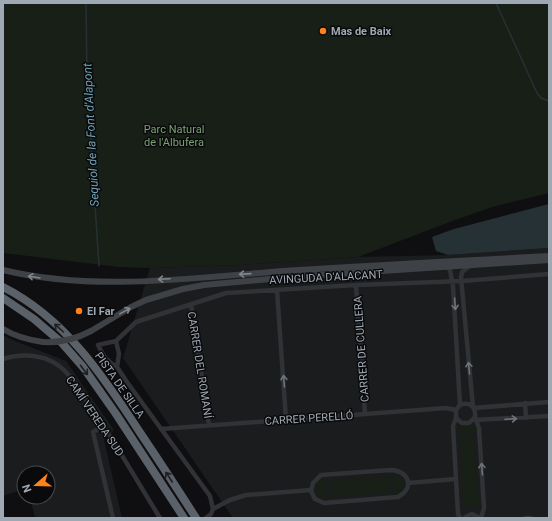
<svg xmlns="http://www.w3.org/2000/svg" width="552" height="521" viewBox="0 0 552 521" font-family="Roboto,sans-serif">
  <rect width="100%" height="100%" fill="#0f0f11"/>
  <path fill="#1b1c1e" d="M 549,248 L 549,518 L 233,518 L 123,358 L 150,268 L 239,265 L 358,257 L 448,255 Z
    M 3,335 L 15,341 L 66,361 L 114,430 L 104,440 L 122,518 L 35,518 L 30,497 L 48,497 L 48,473 L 24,473 L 24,489 L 3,496 Z"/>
  <path fill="#181f17" d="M 3,3 L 549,3 L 549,193 L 492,207 L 447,223 L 358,257 L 239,265 L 150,268 L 119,267 L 3,253 Z
    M 466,425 L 474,425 L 477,429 L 478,432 L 456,434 L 458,428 Z
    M 474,436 L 479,506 L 463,507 L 460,437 Z
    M 392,472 L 402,475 L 406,484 L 402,491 L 393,496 Z
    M 388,476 L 389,492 L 332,497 L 331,480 Z
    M 324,478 L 327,478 L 328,500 L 319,498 C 313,490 315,482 324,478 Z"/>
  <path fill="#253135" d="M 549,204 L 549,248 L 448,255 L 436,251 L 432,237 L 454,229 Z"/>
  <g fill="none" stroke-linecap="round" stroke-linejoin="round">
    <path stroke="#253135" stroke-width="1.5" d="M 86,3 L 87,81 L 99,266
      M 496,3 L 537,93 L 541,98 L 549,101"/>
    <path stroke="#303236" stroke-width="4.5" d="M 470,266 L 462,272 L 461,277 L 473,407
      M 447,267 L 450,270 L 453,286 L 460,405
      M 356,285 L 365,414
      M 277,290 L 286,420
      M 191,304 L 209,425
      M 116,341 L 136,322 L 226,293 L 356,285 L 462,281 L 549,274
      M 116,341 L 119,354 L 117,367 C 107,362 103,355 98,345 Z
      M 3,359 C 18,354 36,354 51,361 C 68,369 77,387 87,401 C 113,439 136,479 160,518
      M 117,367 L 127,382 L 210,496 L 213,509
      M 525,403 L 526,418
      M 474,408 L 549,402
      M 475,417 L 479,428 L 484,508 L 481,518
      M 456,418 L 462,423 L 469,423 L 475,417 C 476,407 470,401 460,405 L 456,410 L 456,418 L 453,426 L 458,514 L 460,518
      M 475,420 L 549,416
      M 104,426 L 93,432 L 113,518
      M 161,429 L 446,408 L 456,410
      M 390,470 C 408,470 416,487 398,497 L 324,503 L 315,499 L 311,491 L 313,483 L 321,475 Z
      M 408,483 L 456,479
      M 206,518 L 211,514 L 213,509 L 230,500 L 246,495 L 311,490
      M 464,518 L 467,516 L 472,514 L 480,518
      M 525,518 L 531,518"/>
    <path stroke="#3e4246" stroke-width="6" d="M 3,270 C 94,292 191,278 283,271 C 372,265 460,261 549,256
      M 3,329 C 16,337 29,340 43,342
      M 91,331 L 131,307 L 146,300 L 183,289 L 204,285 L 291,277 L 549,260"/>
    <path stroke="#5b6168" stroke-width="8" d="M 3,287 C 65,318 104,377 141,434 C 160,462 178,490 196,518
      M 3,298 L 34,319 L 62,343 L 83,367 L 116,414 L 184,518"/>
    <path stroke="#3e4246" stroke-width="6" d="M 43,342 C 61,343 76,339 91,331"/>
  </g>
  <defs><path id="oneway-shaft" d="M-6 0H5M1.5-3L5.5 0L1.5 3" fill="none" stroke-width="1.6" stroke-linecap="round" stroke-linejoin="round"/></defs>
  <g stroke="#7d858d">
    <use href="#oneway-shaft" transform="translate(245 274) rotate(176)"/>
    <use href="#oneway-shaft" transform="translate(34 277) rotate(-171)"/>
    <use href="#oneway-shaft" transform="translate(164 279) rotate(177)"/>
    <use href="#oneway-shaft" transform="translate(125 311) rotate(-29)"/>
  </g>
  <g stroke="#6d737b">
    <use href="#oneway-shaft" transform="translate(455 304) rotate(86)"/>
    <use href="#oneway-shaft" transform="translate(469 368) rotate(-95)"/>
    <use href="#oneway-shaft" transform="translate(284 381) rotate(-94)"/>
    <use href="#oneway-shaft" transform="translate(511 419) rotate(-4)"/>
    <use href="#oneway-shaft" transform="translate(482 469) rotate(-94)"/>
  </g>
  <g stroke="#1e2023">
    <use href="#oneway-shaft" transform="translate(59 328) rotate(-138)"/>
    <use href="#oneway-shaft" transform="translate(84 370) rotate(53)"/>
    <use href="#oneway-shaft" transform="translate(169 477) rotate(-123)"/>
  </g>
  <g fill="#ff8119" stroke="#0a0a0c" stroke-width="1.5">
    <circle cx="323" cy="31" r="4"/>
    <circle cx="79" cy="311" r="4"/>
  </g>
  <g text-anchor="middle" stroke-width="3" stroke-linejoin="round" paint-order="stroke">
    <g font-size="11" font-weight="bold" fill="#9fa9b3" stroke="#0a0a0c" text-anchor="start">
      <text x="331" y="35">Mas de Baix</text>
      <text x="87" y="315">El Far</text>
    </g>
    <g font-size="11" fill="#7aa173" stroke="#0a0a0c">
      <text x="174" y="133">Parc Natural<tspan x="174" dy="13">de l'Albufera</tspan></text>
    </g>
    <g font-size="11" fill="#9fa9b3" stroke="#0a0a0c">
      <text transform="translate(326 277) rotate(-3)" y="4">AVINGUDA D'ALACANT</text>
      <text transform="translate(361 349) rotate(-94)" y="4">CARRER DE CULLERA</text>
      <text transform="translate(200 365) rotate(81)" y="4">CARRER DEL ROMANÍ</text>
      <text transform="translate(120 385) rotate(55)" y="4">PISTA DE SILLA</text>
      <text transform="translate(95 416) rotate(56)" y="4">CAMÍ VEREDA SUD</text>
      <text transform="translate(309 418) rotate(-4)" y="4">CARRER PERELLÓ</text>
    </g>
    <g font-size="12" font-style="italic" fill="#71a2b3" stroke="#0a0a0c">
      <text transform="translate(91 135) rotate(-93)" y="4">Sequiol de la Font d’Alapont</text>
    </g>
  </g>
  <rect width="552" height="521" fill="none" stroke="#9fa9b3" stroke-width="8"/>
  <g transform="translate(36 485) rotate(250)"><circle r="19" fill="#0a0a0c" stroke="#464a4f"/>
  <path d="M0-3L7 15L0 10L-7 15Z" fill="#ff8119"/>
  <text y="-6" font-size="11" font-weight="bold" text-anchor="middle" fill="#9fa9b3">N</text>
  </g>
</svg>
